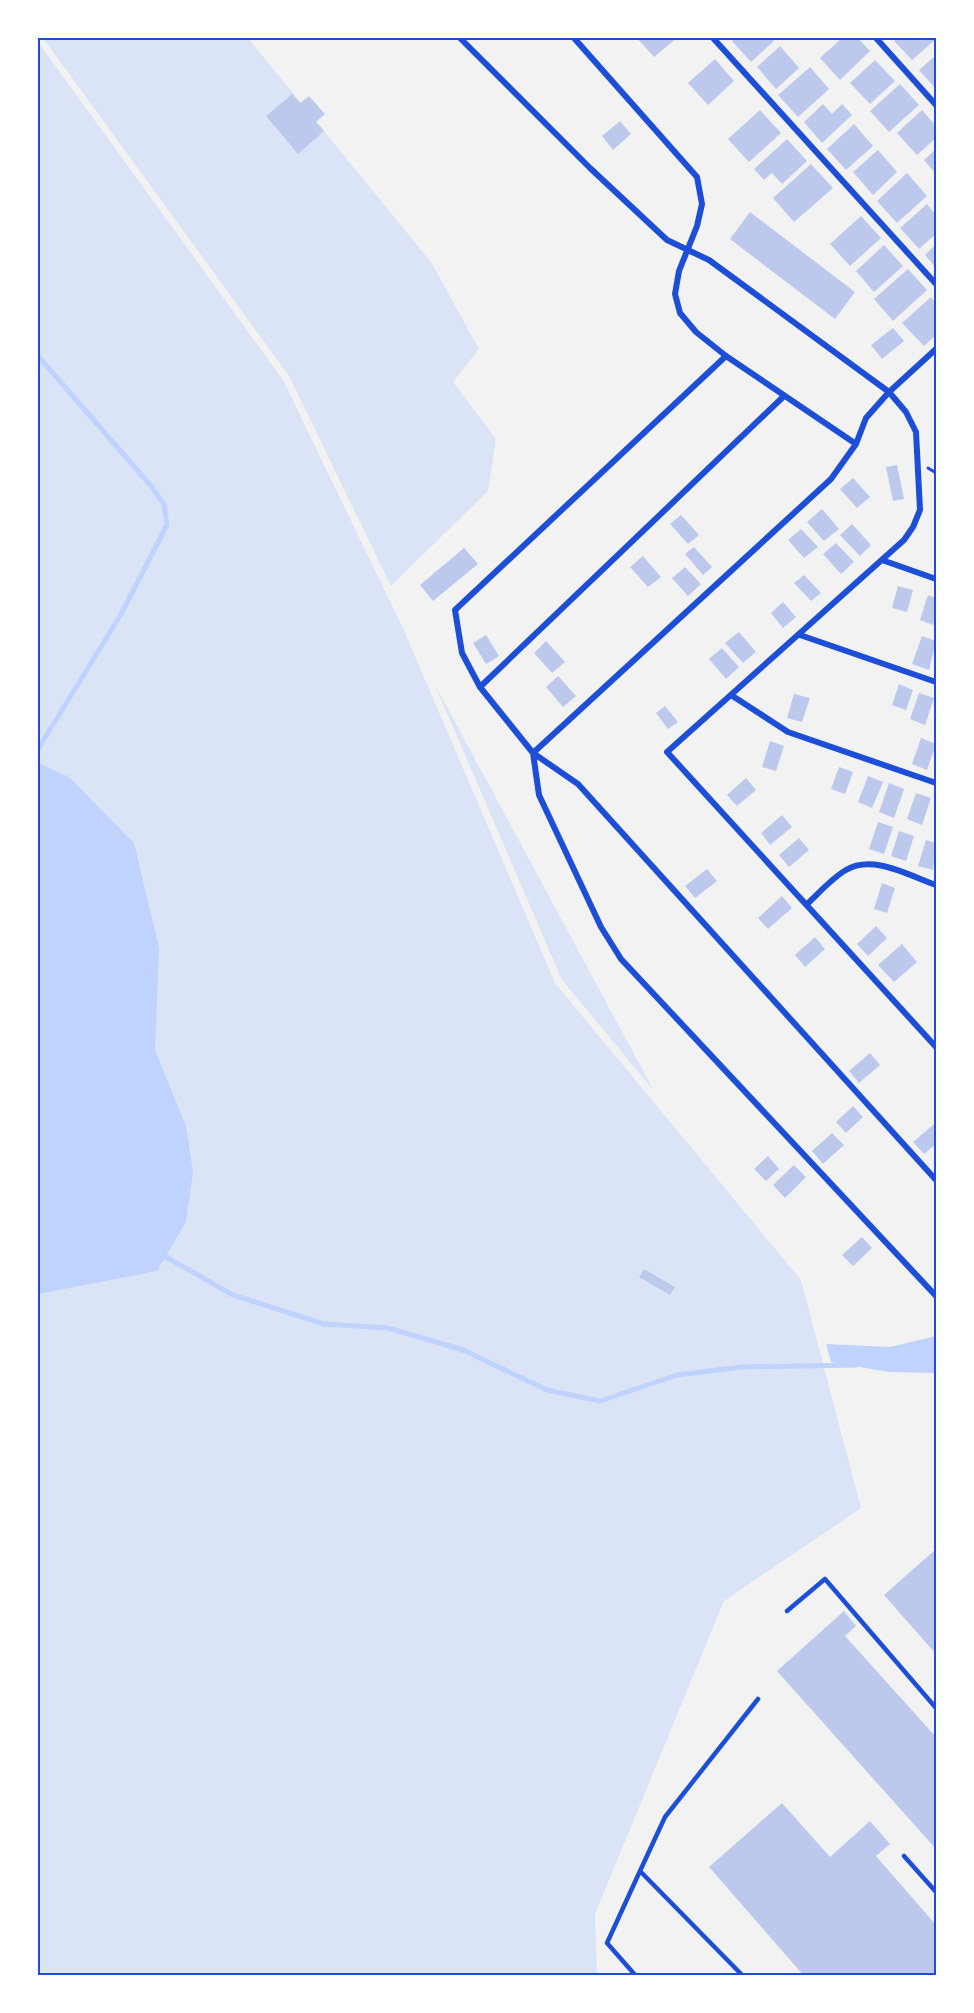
<svg xmlns="http://www.w3.org/2000/svg" width="974" height="2013" viewBox="0 0 974 2013" font-family="Figtree,sans-serif">
  <rect width="100%" height="100%" fill="#f2f2f2"/>
  <path fill="#dbe4f7" d="M 43,38 L 248,38 L 431,262 L 479,349 L 453,382 L 496,439 L 488,491 L 391,586 L 289,376 Z
    M 38,42 L 283,380 L 402,626 L 555,983 L 801,1280 L 861,1508 L 724,1601 L 595,1914 L 597,1975 L 38,1975 Z
    M 434,683 L 654,1091 L 562,980 Z"/>
  <path fill="#bfd3fe" d="M 38,763 L 69,777 L 134,843 L 159,948 L 155,1050 L 186,1126 L 193,1172 L 186,1222 L 157,1271 L 38,1294 Z
    M 936,1336 L 936,1373 L 888,1372 L 831,1362 L 826,1344 L 890,1347 Z"/>
  <g fill="none" stroke-linecap="round" stroke-linejoin="round">
    <path stroke="#bfd3fe" stroke-width="5" d="M 38,356 L 151,486 L 164,504 L 167,525 L 120,616 L 38,749
      M 166,1257 L 233,1295 L 324,1324 L 388,1328 L 463,1350 L 547,1390 L 600,1401 L 677,1375 L 742,1367 L 857,1365"/>
  </g>
  <path fill="#bdc9ec" d="M 637,38 L 677,38 L 654,57 Z
    M 735,38 L 771,38 L 774,41 L 751,62 L 732,41 Z
    M 842,38 L 858,38 L 870,51 L 840,80 L 820,58 Z
    M 897,38 L 936,38 L 936,39 L 912,60 L 894,41 Z
    M 780,46 L 799,68 L 776,89 L 757,67 Z
    M 936,55 L 936,89 L 919,70 Z
    M 715,59 L 734,81 L 708,105 L 688,83 Z
    M 875,60 L 895,81 L 870,104 L 850,83 Z
    M 810,67 L 829,89 L 798,117 L 778,95 Z
    M 900,84 L 919,105 L 889,132 L 870,111 Z
    M 292,94 L 300,103 L 309,96 L 325,114 L 316,122 L 324,131 L 298,154 L 266,116 Z
    M 823,104 L 832,114 L 842,104 L 852,115 L 822,143 L 804,122 Z
    M 760,110 L 781,133 L 749,162 L 728,139 Z
    M 922,110 L 936,126 L 936,138 L 917,155 L 897,133 Z
    M 620,121 L 631,134 L 613,150 L 602,136 Z
    M 854,124 L 873,146 L 846,170 L 827,149 Z
    M 787,139 L 807,161 L 782,184 L 772,173 L 764,180 L 754,169 Z
    M 936,149 L 936,174 L 924,160 Z
    M 878,150 L 897,172 L 873,195 L 853,172 Z
    M 811,164 L 833,188 L 794,222 L 773,198 Z
    M 907,173 L 927,196 L 897,223 L 877,201 Z
    M 927,204 L 936,215 L 936,234 L 919,249 L 900,228 Z
    M 750,212 L 855,292 L 835,319 L 730,239 Z
    M 861,216 L 881,238 L 850,266 L 830,244 Z
    M 936,244 L 936,268 L 925,255 Z
    M 884,245 L 903,266 L 874,292 L 856,271 Z
    M 908,269 L 927,290 L 893,321 L 874,299 Z
    M 931,297 L 936,304 L 936,335 L 924,346 L 902,323 Z
    M 893,328 L 904,341 L 882,359 L 871,345 Z
    M 897,465 L 904,499 L 893,501 L 886,467 Z
    M 853,478 L 870,497 L 857,508 L 840,489 Z
    M 822,509 L 839,529 L 824,541 L 807,522 Z
    M 681,515 L 699,535 L 688,544 L 670,524 Z
    M 852,524 L 871,545 L 860,556 L 840,535 Z
    M 801,529 L 818,547 L 804,558 L 788,540 Z
    M 836,543 L 854,562 L 841,574 L 823,554 Z
    M 694,547 L 712,567 L 703,575 L 685,554 Z
    M 464,548 L 478,564 L 433,601 L 420,585 Z
    M 643,556 L 661,577 L 648,587 L 630,567 Z
    M 685,567 L 701,584 L 688,596 L 672,578 Z
    M 804,575 L 821,593 L 811,601 L 794,583 Z
    M 898,586 L 913,590 L 907,612 L 892,608 Z
    M 928,595 L 936,598 L 936,613 L 933,625 L 920,620 Z
    M 783,602 L 796,617 L 783,628 L 771,613 Z
    M 739,632 L 756,652 L 743,663 L 725,643 Z
    M 486,635 L 499,656 L 486,664 L 473,643 Z
    M 922,636 L 936,641 L 929,670 L 912,664 Z
    M 546,641 L 565,662 L 552,673 L 534,653 Z
    M 722,648 L 739,667 L 726,679 L 709,659 Z
    M 558,676 L 576,696 L 563,707 L 546,687 Z
    M 899,684 L 913,690 L 906,710 L 892,705 Z
    M 919,693 L 934,698 L 925,725 L 910,719 Z
    M 794,694 L 810,698 L 802,722 L 787,718 Z
    M 665,706 L 678,722 L 668,729 L 656,713 Z
    M 921,738 L 936,744 L 927,770 L 912,764 Z
    M 770,741 L 784,746 L 776,771 L 762,767 Z
    M 839,767 L 853,772 L 845,794 L 831,789 Z
    M 868,776 L 883,782 L 872,808 L 858,802 Z
    M 746,778 L 756,790 L 737,806 L 727,795 Z
    M 889,783 L 904,789 L 894,818 L 879,812 Z
    M 916,793 L 931,798 L 922,825 L 907,819 Z
    M 782,815 L 792,827 L 770,845 L 761,833 Z
    M 878,822 L 893,827 L 884,854 L 869,849 Z
    M 899,831 L 914,836 L 906,861 L 891,856 Z
    M 799,838 L 809,850 L 789,867 L 779,855 Z
    M 926,840 L 936,843 L 933,870 L 918,866 Z
    M 707,869 L 717,881 L 695,898 L 685,886 Z
    M 882,883 L 895,888 L 887,913 L 874,909 Z
    M 782,896 L 792,908 L 768,929 L 758,918 Z
    M 876,926 L 887,938 L 868,956 L 857,944 Z
    M 815,937 L 825,949 L 805,967 L 795,955 Z
    M 902,944 L 917,962 L 894,982 L 878,965 Z
    M 870,1053 L 880,1065 L 859,1083 L 849,1071 Z
    M 853,1106 L 863,1117 L 846,1133 L 836,1122 Z
    M 934,1124 L 936,1128 L 936,1144 L 924,1154 L 913,1142 Z
    M 832,1133 L 844,1145 L 823,1164 L 812,1151 Z
    M 768,1156 L 779,1169 L 766,1181 L 754,1169 Z
    M 794,1165 L 806,1177 L 785,1198 L 773,1185 Z
    M 862,1237 L 872,1248 L 853,1266 L 842,1255 Z
    M 644,1269 L 675,1287 L 670,1295 L 639,1277 Z
    M 936,1549 L 936,1654 L 884,1595 Z
    M 844,1611 L 856,1626 L 845,1636 L 936,1737 L 936,1849 L 777,1671 Z
    M 782,1803 L 830,1857 L 870,1821 L 890,1844 L 876,1856 L 936,1925 L 936,1976 L 804,1976 L 709,1867 Z"/>
  <g fill="none" stroke-linecap="round" stroke-linejoin="round">
    <path stroke="#1d4ed8" stroke-width="3" d="M 928,468 L 936,473"/>
    <path stroke="#1d4ed8" stroke-width="4.5" d="M 787,1611 L 825,1579 L 936,1708
      M 904,1856 L 936,1892
      M 636,1976 L 607,1943 L 640,1871
      M 743,1976 L 640,1871 L 665,1817 L 758,1699"/>
    <path stroke="#1d4ed8" stroke-width="6" d="M 460,38 L 590,168 L 667,240 L 709,260 L 889,392 L 906,412 L 916,432 L 920,510 L 913,527 L 904,540 L 667,752 L 936,1047
      M 574,38 L 697,177 L 702,204 L 697,226 L 679,271 L 675,294 L 680,313 L 696,332 L 726,356 L 856,444
      M 713,38 L 936,284
      M 876,38 L 936,105
      M 726,356 L 455,610 L 462,653 L 480,687 L 533,753 L 578,784 L 936,1180
      M 882,560 L 936,579
      M 800,635 L 936,682
      M 480,687 L 783,397
      M 731,695 L 788,732 L 936,783
      M 533,753 L 539,795 L 601,927 L 621,959 L 936,1296
      M 533,753 L 831,479 L 856,444 L 866,418 L 889,392 L 936,349
      M 807,904 C 819,893 832,878 846,870 C 873,854 910,876 936,885"/>
  </g>
  <rect width="974" height="2013" fill="none" stroke="#ffffff" stroke-width="78"/>
  <rect x="39" y="39" width="896" height="1935" fill="none" stroke="#1d4ed8" stroke-width="2"/>
</svg>
